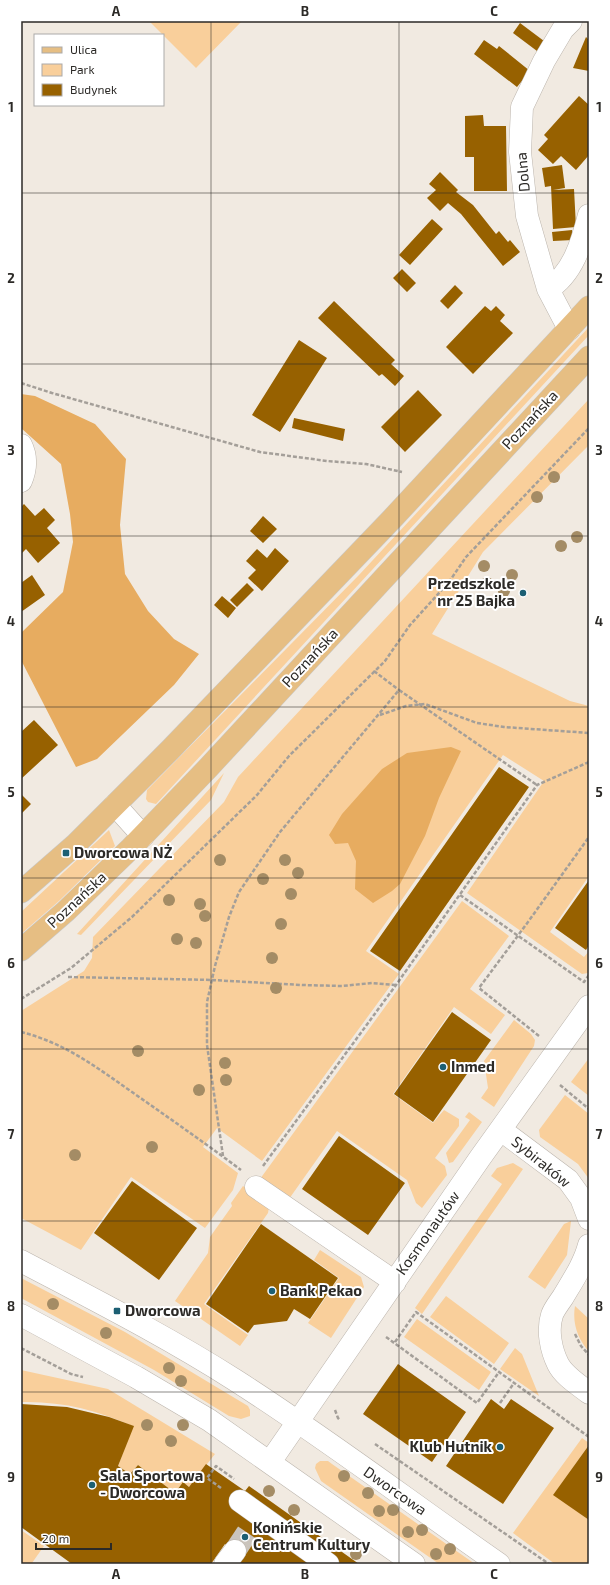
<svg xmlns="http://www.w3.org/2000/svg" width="610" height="1585" viewBox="0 0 610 1585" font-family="'Exo 2',sans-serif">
  <rect width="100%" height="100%" fill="#f1eae1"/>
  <path fill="#f9cf9b" d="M 149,21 L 242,21 L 196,68 Z
    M 589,327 L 589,335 L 156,804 L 148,802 L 146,799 L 147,790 L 359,575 Z
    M 589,399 L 589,445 L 483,552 L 432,634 L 570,701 L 589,706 L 589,876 L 550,932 L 584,957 L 589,951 L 589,971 L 588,973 L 582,974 L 467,893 L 544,781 L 503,755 L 366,951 L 399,974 L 262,1161 L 217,1128 L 203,1147 L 238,1173 L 233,1190 L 205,1228 L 131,1177 L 81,1250 L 21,1218 L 21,1011 L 84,971 L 92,958 L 93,937 L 224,802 L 238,777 Z
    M 224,773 L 211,800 L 81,935 L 77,934 Z
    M 109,830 L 115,846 L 59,901 L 21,934 L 21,912 Z
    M 462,901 L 509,936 L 470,989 L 505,1015 L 491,1034 L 454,1007 L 393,1094 L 433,1123 L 444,1110 L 459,1119 L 459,1126 L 435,1158 L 445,1166 L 447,1175 L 422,1208 L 416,1203 L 407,1180 L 337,1131 L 289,1199 L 260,1179 Z
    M 514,1020 L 531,1034 L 535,1040 L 534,1046 L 494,1107 L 481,1098 L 488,1088 L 484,1061 Z
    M 589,1058 L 589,1096 L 571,1082 Z
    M 565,1095 L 589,1114 L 588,1116 L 589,1117 L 589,1179 L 578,1164 L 540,1137 L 539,1130 Z
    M 469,1112 L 482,1122 L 453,1162 L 449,1163 L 446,1153 L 470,1120 L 465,1117 Z
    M 513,1163 L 523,1169 L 422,1314 L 415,1308 L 502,1184 L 491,1176 L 497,1168 Z
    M 243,1186 L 267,1202 L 269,1207 L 268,1213 L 204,1304 L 248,1335 L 240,1346 L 175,1301 L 208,1253 L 210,1237 L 232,1206 L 231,1203 Z
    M 571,1221 L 567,1255 L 545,1289 L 528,1277 L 564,1224 Z
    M 320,1250 L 361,1277 L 364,1287 L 331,1338 L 308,1323 L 339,1278 L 314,1260 Z
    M 21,1278 L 125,1332 L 248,1406 L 250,1410 L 250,1416 L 241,1419 L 229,1416 L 154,1370 L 21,1298 Z
    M 446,1296 L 509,1343 L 494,1364 L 430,1317 Z
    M 575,1306 L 589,1319 L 589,1352 C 578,1339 572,1324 575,1306 Z
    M 417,1319 L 491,1372 L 479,1390 L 404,1337 Z
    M 515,1348 L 522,1354 L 539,1396 L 500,1369 Z
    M 21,1370 L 108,1389 L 215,1454 L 189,1487 L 183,1482 L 175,1493 L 138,1465 L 130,1474 L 118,1466 L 133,1426 C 96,1410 62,1401 21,1402 Z
    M 582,1438 L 589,1443 L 589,1445 L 554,1494 L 589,1520 L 589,1564 L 555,1564 L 513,1533 Z
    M 320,1461 L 328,1461 L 332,1464 L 475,1564 L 439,1564 L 321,1481 L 315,1468 L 316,1464 Z
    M 21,1530 L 44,1546 L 32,1563 L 21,1564 Z"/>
  <path fill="#e7ac60" d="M 21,394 L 35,396 L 95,424 L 126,459 L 120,525 L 125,574 L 148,611 L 174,639 L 199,654 L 174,685 L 97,759 L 76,767 L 21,660 L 21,633 L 63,592 L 73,542 L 70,514 L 61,464 L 21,428 Z
    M 451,747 L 461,751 L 439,798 L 425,836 L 400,884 L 392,891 L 373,903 L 355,889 L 356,861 L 348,843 L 335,844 L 329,835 L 342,814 L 382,769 L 407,753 Z"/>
  <path fill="#976100" d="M 520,23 L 544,41 L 537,51 L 513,33 Z
    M 586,37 L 589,40 L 589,71 L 573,68 Z
    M 484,40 L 497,49 L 499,46 L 530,71 L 517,87 L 474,54 Z
    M 579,96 L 589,105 L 589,155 L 576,170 L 561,156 L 553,164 L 538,150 L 548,139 L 544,135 Z
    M 483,115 L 484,126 L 506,126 L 507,191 L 474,191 L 474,157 L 465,157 L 465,116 Z
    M 562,165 L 565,188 L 553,190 L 574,189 L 576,227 L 553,229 L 551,186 L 545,187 L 542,168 Z
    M 440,172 L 458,190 L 456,192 L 473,205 L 496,234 L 499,231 L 508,242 L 510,240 L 520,252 L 503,266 L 461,214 L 448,203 L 440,211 L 427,198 L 436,190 L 429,184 Z
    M 432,219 L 443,229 L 410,265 L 399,255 Z
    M 572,230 L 573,240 L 553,241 L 552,232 Z
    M 402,269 L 416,283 L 407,292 L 393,278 Z
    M 455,285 L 463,293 L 448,309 L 440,301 Z
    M 334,301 L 395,360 L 391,364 L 404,376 L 395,386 L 382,374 L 379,376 L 318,318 Z
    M 485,306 L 491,311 L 496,306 L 505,315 L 500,321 L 513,333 L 473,374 L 446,347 Z
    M 299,340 L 327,358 L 280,432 L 252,415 Z
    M 418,390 L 442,415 L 405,452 L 381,427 Z
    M 294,418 L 345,429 L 343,441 L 292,428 Z
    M 24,504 L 35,516 L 44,508 L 55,520 L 47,528 L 60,543 L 38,563 L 26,549 L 21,554 L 21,507 Z
    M 263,516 L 277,529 L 263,543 L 250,531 Z
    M 275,548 L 289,561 L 262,591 L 248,578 L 256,570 L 246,561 L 257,549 L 267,558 Z
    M 32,575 L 45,595 L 21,612 L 21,583 Z
    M 247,583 L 254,590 L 237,607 L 230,600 Z
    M 222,596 L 236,608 L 228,618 L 214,605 Z
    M 34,720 L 58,745 L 21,779 L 21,732 Z
    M 499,767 L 529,787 L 400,971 L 370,951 Z
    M 21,794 L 31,804 L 21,814 Z
    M 589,880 L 589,945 L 586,950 L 555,928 Z
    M 452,1012 L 491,1040 L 433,1122 L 394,1094 Z
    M 339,1136 L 405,1183 L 368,1235 L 302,1189 Z
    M 132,1181 L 197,1228 L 159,1280 L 94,1233 Z
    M 261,1224 L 338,1278 L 310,1319 L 294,1309 L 287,1321 L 254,1325 L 248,1333 L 206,1304 Z
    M 398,1364 L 466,1412 L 432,1462 L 363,1414 Z
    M 491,1399 L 504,1409 L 511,1399 L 554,1428 L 503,1504 L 446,1466 Z
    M 21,1404 L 67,1407 L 109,1417 L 134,1426 L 118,1466 L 130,1474 L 138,1465 L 175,1493 L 183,1482 L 189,1487 L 206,1464 L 245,1491 L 249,1486 L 359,1564 L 238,1564 L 243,1557 L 225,1544 L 211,1564 L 72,1564 L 21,1527 Z
    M 589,1445 L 589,1520 L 553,1495 Z"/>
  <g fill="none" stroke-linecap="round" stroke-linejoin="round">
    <path stroke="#cac4bc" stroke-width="22" stroke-dasharray="22 11" stroke-linecap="butt" d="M 235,1551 L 249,1530"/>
    <defs>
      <path id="minor" d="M 548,289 C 573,274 582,242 589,215
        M 569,329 L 548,289 L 527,216 L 520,152 L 522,107 L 544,61 L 563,29 L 571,21
        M 21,445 C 27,457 26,469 21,481
        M 115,805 L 143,836
        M 501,1130 L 568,1180 L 581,1198 L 589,1219
        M 256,1187 L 395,1282
        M 589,1245 C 584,1264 573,1280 563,1297 C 559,1303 554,1309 552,1315 C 547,1330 551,1350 558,1364 C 564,1376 579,1385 589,1393
        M 21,1261 C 93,1299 166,1336 235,1380 C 326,1438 411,1503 499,1564
        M 21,1315 L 136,1377 L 209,1420 L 414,1564
        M 270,1462 L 480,1158 L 589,1006
        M 240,1501 L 328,1564
        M 225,1564 L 235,1551"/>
      <path id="major" d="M 21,892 L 76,844 L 170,750 L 391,520 L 589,307
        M 21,950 L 66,911 L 131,848 L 208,768 L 589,357"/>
    </defs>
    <use href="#minor" stroke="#bcb5ad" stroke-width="23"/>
    <use href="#major" stroke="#c8c8c7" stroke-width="23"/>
    <path stroke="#a49f99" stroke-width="2.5" stroke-dasharray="4 2" stroke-linecap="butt" d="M 21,383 L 52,393 L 260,452 L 327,461 L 366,464 L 402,472
      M 374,671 L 399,690
      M 380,715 L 406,706 L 425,704 L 477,723 L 504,727 L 589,733
      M 460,895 L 584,982 L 589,975
      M 68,977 L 212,980 L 302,985 L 342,986 L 372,983 L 396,985
      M 21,999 L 71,968 L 132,917 L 257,795 L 289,756 L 385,661 L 410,625 L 449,582 L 466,557 L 589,428
      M 21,1032 C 65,1043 96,1067 132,1092 C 169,1118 205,1143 241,1170
      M 539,1036 L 479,988 L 528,922 L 589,837
      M 560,1085 L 589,1109
      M 223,1156 L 207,1045 L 207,1002 L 215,966 L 229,917 L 239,892 L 280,832 L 399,690 L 537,785
      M 263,1166 L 396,985 L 537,785 L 589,762
      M 575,1334 L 581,1346 L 589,1355
      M 386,1337 L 477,1403 L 499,1372
      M 395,1342 L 416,1312 L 589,1437
      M 21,1348 L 71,1374 L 83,1377
      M 500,1403 L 514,1383
      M 335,1410 L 338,1418 L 340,1420
      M 375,1444 L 549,1564
      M 221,1488 L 207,1478 L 216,1466 L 234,1479"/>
    <use href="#minor" stroke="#fff" stroke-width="22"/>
    <use href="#major" stroke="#e6be83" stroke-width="22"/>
  </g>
  <g fill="#a48c65">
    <circle cx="554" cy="477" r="6"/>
    <circle cx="537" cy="497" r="6"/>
    <circle cx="577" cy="537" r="6"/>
    <circle cx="561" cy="546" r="6"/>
    <circle cx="484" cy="566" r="6"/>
    <circle cx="512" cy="575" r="6"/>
    <circle cx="487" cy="583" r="6"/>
    <circle cx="504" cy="591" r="6"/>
    <circle cx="220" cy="860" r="6"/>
    <circle cx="285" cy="860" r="6"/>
    <circle cx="298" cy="873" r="6"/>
    <circle cx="263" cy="879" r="6"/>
    <circle cx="291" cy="894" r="6"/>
    <circle cx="169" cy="900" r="6"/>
    <circle cx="200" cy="904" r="6"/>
    <circle cx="205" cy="916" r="6"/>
    <circle cx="281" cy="924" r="6"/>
    <circle cx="177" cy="939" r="6"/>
    <circle cx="196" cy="943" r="6"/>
    <circle cx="272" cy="958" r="6"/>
    <circle cx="276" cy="988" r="6"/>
    <circle cx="138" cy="1051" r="6"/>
    <circle cx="225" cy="1063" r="6"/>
    <circle cx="226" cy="1080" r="6"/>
    <circle cx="199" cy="1090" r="6"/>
    <circle cx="152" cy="1147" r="6"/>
    <circle cx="75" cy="1155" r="6"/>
    <circle cx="53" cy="1304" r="6"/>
    <circle cx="106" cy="1333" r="6"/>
    <circle cx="169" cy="1368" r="6"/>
    <circle cx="181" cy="1381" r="6"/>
    <circle cx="147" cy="1425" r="6"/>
    <circle cx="183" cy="1425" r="6"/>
    <circle cx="171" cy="1441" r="6"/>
    <circle cx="344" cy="1476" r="6"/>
    <circle cx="269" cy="1491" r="6"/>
    <circle cx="368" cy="1493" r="6"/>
    <circle cx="294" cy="1510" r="6"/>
    <circle cx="393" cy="1510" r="6"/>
    <circle cx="379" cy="1511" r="6"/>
    <circle cx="422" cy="1530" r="6"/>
    <circle cx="408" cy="1532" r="6"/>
    <circle cx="450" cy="1549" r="6"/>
    <circle cx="356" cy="1554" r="6"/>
    <circle cx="436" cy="1554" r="6"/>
  </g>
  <path fill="none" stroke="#2c2a27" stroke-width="1" stroke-opacity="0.55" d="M 211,21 L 211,1564M 399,21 L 399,1564M 21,193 L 589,193M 21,364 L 589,364M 21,536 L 589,536M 21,707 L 589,707M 21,878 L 589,878M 21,1049 L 589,1049M 21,1221 L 589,1221M 21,1392 L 589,1392"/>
  <g fill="#1c5f73" stroke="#fff" stroke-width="1.5">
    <circle cx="523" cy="593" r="4"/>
    <rect x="62" y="849" width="8" height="8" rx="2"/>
    <circle cx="443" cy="1067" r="4"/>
    <circle cx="272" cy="1291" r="4"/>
    <rect x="113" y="1307" width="8" height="8" rx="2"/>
    <circle cx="500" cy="1447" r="4"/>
    <circle cx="92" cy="1485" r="4"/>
    <circle cx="245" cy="1537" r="4"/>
  </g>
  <g text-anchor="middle" stroke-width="4" stroke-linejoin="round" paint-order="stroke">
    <g font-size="15" fill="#2c2a27" stroke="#fff">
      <text transform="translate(523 172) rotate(-95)" y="5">Dolna</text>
      <text transform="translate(530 420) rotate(-47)" y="5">Poznańska</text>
      <text transform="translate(310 658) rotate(-47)" y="5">Poznańska</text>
      <text transform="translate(77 900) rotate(-43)" y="5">Poznańska</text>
      <text transform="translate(541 1162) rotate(39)" y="5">Sybiraków</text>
      <text transform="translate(428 1233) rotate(-55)" y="5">Kosmonautów</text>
      <text transform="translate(395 1491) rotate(35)" y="5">Dworcowa</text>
    </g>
    <g font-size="15" font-weight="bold" fill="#2c2a27" stroke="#fff" text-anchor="start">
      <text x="515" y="589" text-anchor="end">Przedszkole<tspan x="515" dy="17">nr 25 Bajka</tspan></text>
      <text x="74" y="858">Dworcowa NŻ</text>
      <text x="451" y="1072">Inmed</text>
      <text x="280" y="1296">Bank Pekao</text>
      <text x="125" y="1316">Dworcowa</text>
      <text x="492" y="1452" text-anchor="end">Klub Hutnik</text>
      <text x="100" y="1481">Sala Sportowa<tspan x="100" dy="17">- Dworcowa</tspan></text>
      <text x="253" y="1533">Konińskie<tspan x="253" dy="17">Centrum Kultury</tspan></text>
    </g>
  </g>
  <rect width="610" height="1585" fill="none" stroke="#ffffff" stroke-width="44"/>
  <rect x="34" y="34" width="130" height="72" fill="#ffffff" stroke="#abaaa9"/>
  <rect x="42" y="47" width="20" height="6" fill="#e6be83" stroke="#abaaa9"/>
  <text x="70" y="54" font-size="12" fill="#2c2a27">Ulica</text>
  <rect x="42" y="64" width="20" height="12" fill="#f9cf9b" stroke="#abaaa9"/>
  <text x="70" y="74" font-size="12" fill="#2c2a27">Park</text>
  <rect x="42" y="84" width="20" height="12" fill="#976100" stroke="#abaaa9"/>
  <text x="70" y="94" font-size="12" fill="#2c2a27">Budynek</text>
  <path d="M36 1543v6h75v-6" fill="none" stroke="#2c2a27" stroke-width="2"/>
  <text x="42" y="1543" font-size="12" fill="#2c2a27" stroke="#ffffff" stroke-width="3" paint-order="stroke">20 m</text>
  <rect x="22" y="22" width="566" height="1541" fill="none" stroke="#2c2a27" stroke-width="1.5"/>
  <g font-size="13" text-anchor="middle" font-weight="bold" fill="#2c2a27">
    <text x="116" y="16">A</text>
    <text x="305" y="16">B</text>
    <text x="494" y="16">C</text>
    <text x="11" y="112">1</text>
    <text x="599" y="112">1</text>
    <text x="11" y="283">2</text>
    <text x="599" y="283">2</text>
    <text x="11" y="455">3</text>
    <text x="599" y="455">3</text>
    <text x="11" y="626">4</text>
    <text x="599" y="626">4</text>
    <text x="11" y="797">5</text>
    <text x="599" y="797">5</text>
    <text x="11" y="968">6</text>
    <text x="599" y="968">6</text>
    <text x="11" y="1139">7</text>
    <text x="599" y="1139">7</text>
    <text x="11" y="1311">8</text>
    <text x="599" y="1311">8</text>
    <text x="11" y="1482">9</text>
    <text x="599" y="1482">9</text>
    <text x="116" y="1579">A</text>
    <text x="305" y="1579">B</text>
    <text x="494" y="1579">C</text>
  </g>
</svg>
